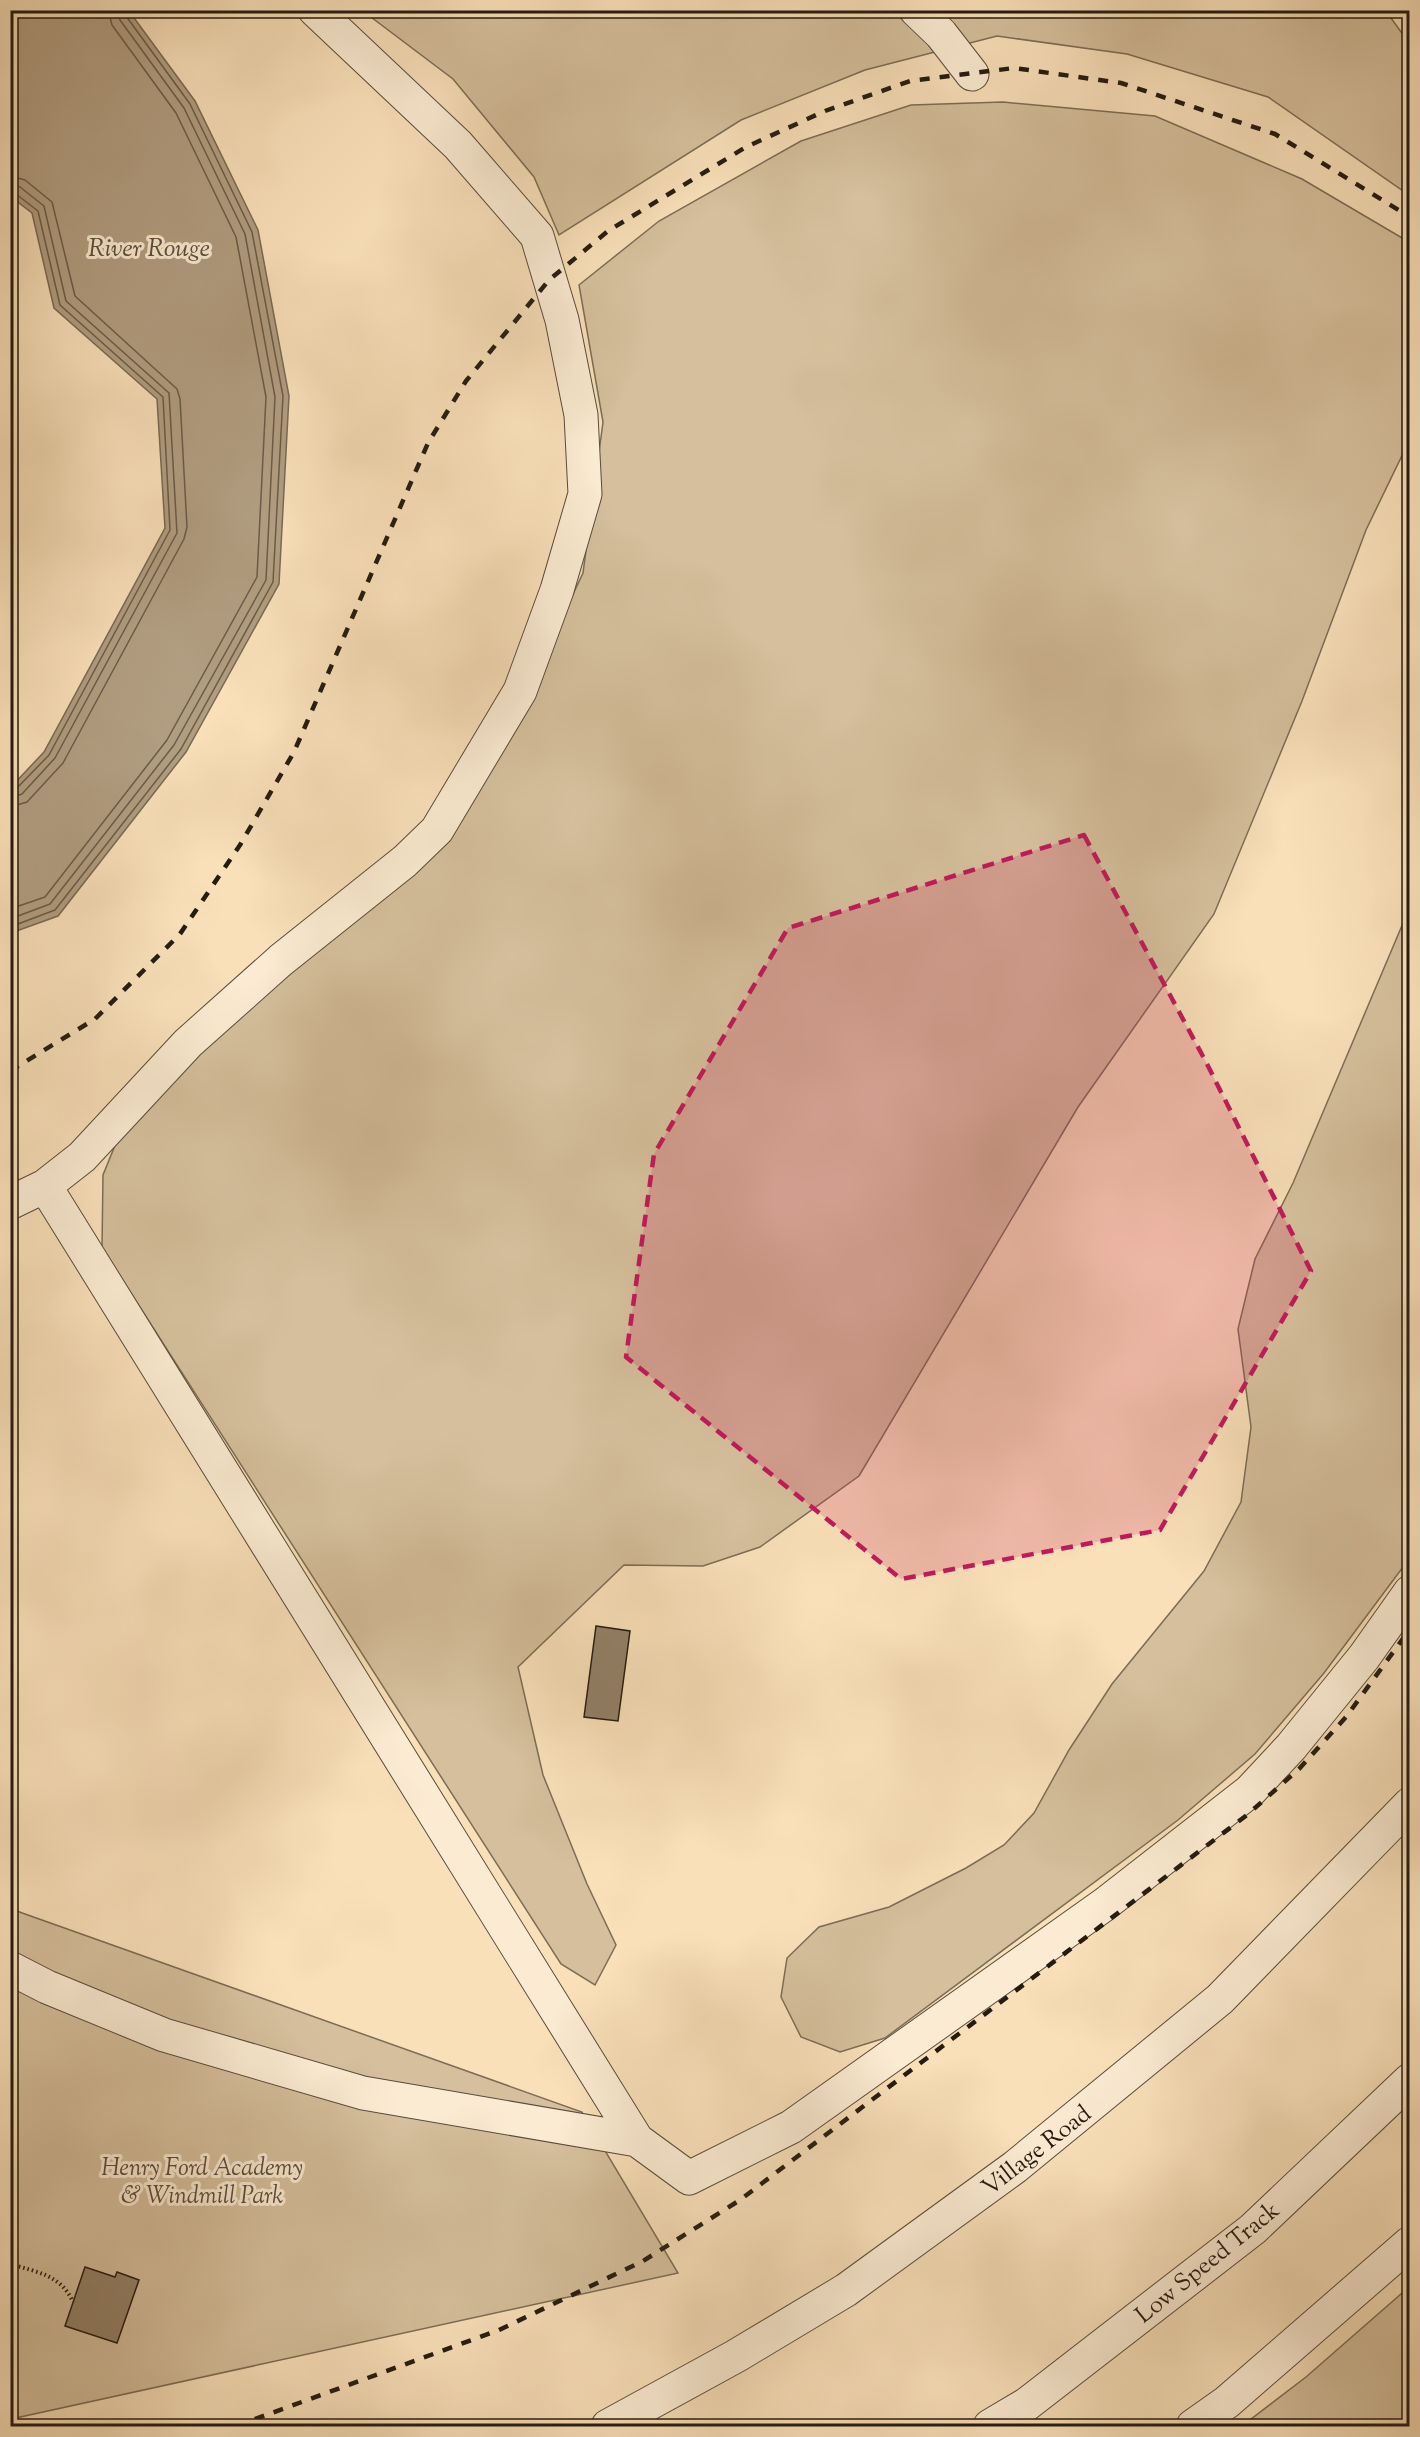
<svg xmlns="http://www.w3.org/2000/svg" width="1420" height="2437" viewBox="0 0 1420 2437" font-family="'Sorts Mill Goudy',serif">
  <rect width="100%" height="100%" fill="#f9e0b9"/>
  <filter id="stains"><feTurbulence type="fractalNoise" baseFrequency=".00333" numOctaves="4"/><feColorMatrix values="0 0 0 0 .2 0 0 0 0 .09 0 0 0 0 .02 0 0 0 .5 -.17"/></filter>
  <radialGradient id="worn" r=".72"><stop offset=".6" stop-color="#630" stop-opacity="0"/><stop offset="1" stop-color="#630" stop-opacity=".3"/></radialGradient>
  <path fill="#d5bf9c" stroke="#7c6d56" stroke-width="1.5" d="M 363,11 L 1386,11 L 1409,43 L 1409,195 L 1268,97 L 1127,54 L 997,36 L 865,70 L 741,120 L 559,235 L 534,177 L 453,79 Z
    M 1003,102 L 1155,116 L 1302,179 L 1409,242 L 1409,441 L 1366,530 L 1302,701 L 1214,914 L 1078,1107 L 859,1476 L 760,1547 L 703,1566 L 624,1565 L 518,1667 L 543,1775 L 587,1884 L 616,1945 L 595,1985 L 561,1964 L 102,1248 L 103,1175 L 118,1138 L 188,1063 L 495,759 L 583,573 L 603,422 L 579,285 L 659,221 L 801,141 L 911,105 Z
    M 1409,909 L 1409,1559 L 1324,1673 L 1255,1754 L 1178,1820 L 885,2038 L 840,2052 L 801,2037 L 781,1997 L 787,1958 L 819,1927 L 889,1907 L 966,1868 L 1004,1845 L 1034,1813 L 1069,1750 L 1112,1684 L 1204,1571 L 1241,1502 L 1251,1427 L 1238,1329 L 1255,1259 L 1293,1183 Z
    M 11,1909 L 582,2112 L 678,2273 L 11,2419 Z
    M 1409,2287 L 1409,2426 L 1242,2426 L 1306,2377 Z"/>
  <path fill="#b19d80" stroke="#796954" stroke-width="1.5" d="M 11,10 L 129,11 L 195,101 L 258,230 L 289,396 L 279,584 L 186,752 L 58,916 L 11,933 L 11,787 L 44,752 L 165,528 L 157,399 L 54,308 L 32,213 L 11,197 Z"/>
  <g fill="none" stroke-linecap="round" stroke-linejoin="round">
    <path stroke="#6a5c48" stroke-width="1.5" d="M 10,176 L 25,180 L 52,202 L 75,296 L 177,389 L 180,399 L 187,527 L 184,539 L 63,763 L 27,802 L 10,807
      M 10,185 L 20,187 L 44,206 L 66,301 L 169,393 L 177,533 L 55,758 L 22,794 L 10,798
      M 10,193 L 16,194 L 38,211 L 60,305 L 163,397 L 170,530 L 49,755 L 17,788 L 10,790
      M 10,909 L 45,897 L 167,740 L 257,577 L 266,397 L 236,237 L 176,113 L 112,25 L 108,10
      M 10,919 L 50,904 L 174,745 L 266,580 L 275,397 L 245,234 L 184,108 L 120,20 L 117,10
      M 10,927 L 55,910 L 181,749 L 273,582 L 283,396 L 252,232 L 190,104 L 126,16 L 125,10"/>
  </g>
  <path fill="#938168" stroke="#241b11" stroke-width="1.5" d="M 596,1626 L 630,1631 L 618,1721 L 584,1717 Z
    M 10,2108 L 15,2108 L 11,2140 L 10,2140 Z
    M 85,2267 L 115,2277 L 117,2272 L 139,2280 L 117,2343 L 65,2326 Z"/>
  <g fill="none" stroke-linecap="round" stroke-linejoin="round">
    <defs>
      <path id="minor" d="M 916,10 L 941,34 L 972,74
        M 45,1186 L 637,2140
        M 10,1203 L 45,1186 L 82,1157 L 188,1043 L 281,960 L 405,861 L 437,830 L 520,691 L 557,590 L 585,494 L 581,415 L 562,320 L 537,236 L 458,145 L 315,10
        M 10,1968 L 47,1987 L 164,2035 L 363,2093 L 637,2140 L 689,2178 L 791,2127 L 1105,1904 L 1250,1791 L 1291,1747 L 1364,1657 L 1410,1592
        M 608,2426 L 736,2356 L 846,2290 L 1015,2167 L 1220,1999 L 1410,1804
        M 990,2426 L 1027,2404 L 1253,2229 L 1410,2080
        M 1193,2426 L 1227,2402 L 1410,2243"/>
    </defs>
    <use href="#minor" stroke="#594c3b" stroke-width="35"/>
    <path stroke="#241b11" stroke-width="4" stroke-dasharray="1.5 3" stroke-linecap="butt" d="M 10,2264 C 37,2272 61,2275 73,2302"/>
    <use href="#minor" stroke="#fbebd2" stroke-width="33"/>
    <path stroke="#241b11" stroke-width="4.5" stroke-dasharray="10 10" stroke-linecap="butt" d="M 10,1071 L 95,1019 L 180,934 L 240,845 L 294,752 L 428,443 L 466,381 L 549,280 L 608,231 L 746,147 L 825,111 L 910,81 L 1014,68 L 1121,83 L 1275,134 L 1410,217
      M 236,2426 L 499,2330 L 643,2261 L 740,2200 L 1247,1815 L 1299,1769 L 1346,1717 L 1410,1629"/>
  </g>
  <path fill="#c2185b" fill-opacity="0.2" stroke="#c2185b" stroke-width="4.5" stroke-dasharray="12 8" stroke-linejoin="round" d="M 1084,835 L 1206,1062 L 1311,1271 L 1160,1530 L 901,1579 L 626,1357 L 654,1154 L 788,928 Z"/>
  <g text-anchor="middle" stroke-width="6" stroke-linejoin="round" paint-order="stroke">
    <g font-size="24" fill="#241b11" stroke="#fbebd2">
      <text transform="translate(1036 2150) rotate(-38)" y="8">Village Road</text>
      <text transform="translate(1207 2262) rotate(-39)" y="8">Low Speed Track</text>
    </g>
    <g font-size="24" font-style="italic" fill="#594c3b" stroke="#fbebd2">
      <text x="202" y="2175">Henry Ford Academy<tspan x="202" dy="28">&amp; Windmill Park</tspan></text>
    </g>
    <g font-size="26" font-style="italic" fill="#5c4f3d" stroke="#fbebd2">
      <text x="149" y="256">River Rouge</text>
    </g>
  </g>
  <rect width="1420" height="2437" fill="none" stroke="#f9e0b9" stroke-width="36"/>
  <rect x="12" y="12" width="1396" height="2413" fill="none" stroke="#241b11" stroke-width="3"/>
  <rect x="18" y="18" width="1384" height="2401" fill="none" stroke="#241b11" stroke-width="1.5"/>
  <rect width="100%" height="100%" filter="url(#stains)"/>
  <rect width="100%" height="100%" fill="url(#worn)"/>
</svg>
